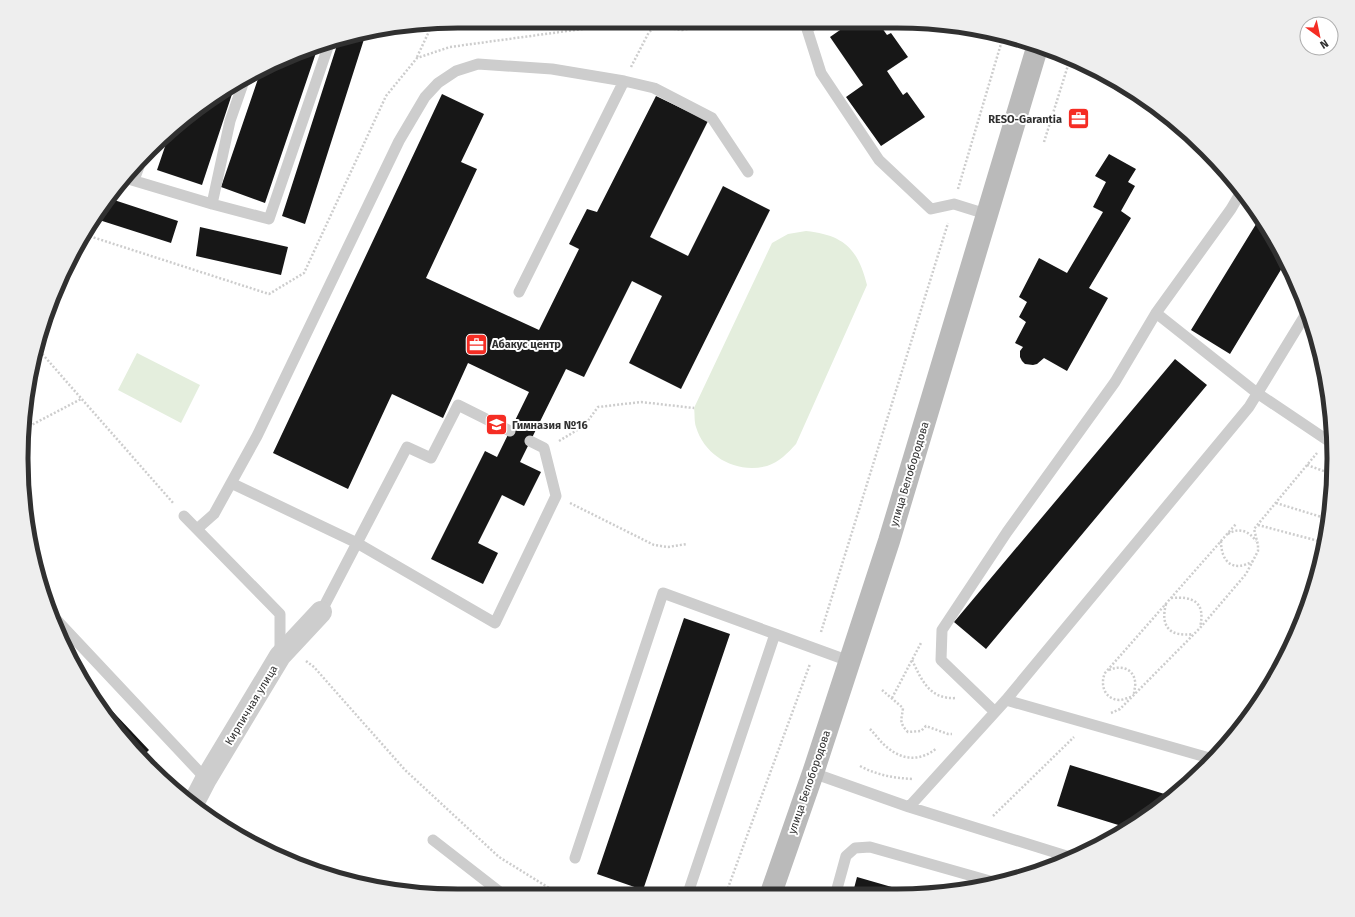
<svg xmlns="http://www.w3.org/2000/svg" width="1355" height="917" viewBox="0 0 1355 917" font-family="'Fira Sans',sans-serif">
  <rect width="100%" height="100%" fill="#fff"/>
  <path fill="#e4eedd" d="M 806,231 C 844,235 858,249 867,285 L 796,444 C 788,453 779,462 767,466 C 737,474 705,457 696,427 C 694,421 695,414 694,408 L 772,243 L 788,234 Z
    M 137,353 L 200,385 L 181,423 L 118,390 Z"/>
  <path fill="#171717" d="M 853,21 L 877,21 L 887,35 L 891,33 L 908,57 L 887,71 L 903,95 L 907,92 L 925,117 L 881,146 L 846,97 L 863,85 L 830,37 Z
    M 366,33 L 305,224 L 282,216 L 339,39 Z
    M 319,44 L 265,203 L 221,187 L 260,73 Z
    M 235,85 L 202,185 L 157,170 L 171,129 L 215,95 Z
    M 442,94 L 484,114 L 461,162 L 477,169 L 426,278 L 539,330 L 579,249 L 569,244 L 587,209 L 597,212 L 656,96 L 708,121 L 650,237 L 688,256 L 723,186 L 770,210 L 681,389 L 629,363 L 662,296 L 632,281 L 584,377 L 566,369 L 520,462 L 541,472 L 524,506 L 502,495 L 478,543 L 498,553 L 483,584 L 431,559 L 485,451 L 497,457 L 529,392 L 468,363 L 443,418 L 392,394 L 348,489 L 273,453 Z
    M 1109,154 L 1136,169 L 1128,182 L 1135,186 L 1121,211 L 1131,218 L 1089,288 L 1108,298 L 1067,371 L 1044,358 L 1037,364 L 1033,365 L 1025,364 L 1022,361 L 1020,357 L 1020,351 L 1023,347 L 1015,343 L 1026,322 L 1019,317 L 1027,302 L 1019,297 L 1039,258 L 1067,273 L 1103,212 L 1093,207 L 1106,182 L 1095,176 Z
    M 108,198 L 178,221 L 171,243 L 96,219 Z
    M 1261,216 L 1285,263 L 1230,354 L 1191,330 Z
    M 200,227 L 288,247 L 281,275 L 196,256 Z
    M 1175,359 L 1207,385 L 986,649 L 954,622 Z
    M 684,618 L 730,634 L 643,890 L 597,874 Z
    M 82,679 L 149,750 L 141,758 L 82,680 Z
    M 1070,765 L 1171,796 L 1140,822 L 1128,828 L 1057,806 Z
    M 857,877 L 916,894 L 896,896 L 852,896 Z"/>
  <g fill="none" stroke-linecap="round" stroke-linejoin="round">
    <path stroke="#cdcdcd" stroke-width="2.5" stroke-dasharray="2 2" stroke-linecap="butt" d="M 630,23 L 682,30 L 723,22
      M 417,57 L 432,25
      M 631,67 L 649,32 L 657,26
      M 1044,142 L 1070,59
      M 958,189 L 1003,37
      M 86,235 L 269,294 L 304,273 L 386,96 L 417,58 L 450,47 L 626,23
      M 37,348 L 174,504
      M 22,430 L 81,399
      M 559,441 L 584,426 L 598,407 L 641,402 L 694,408
      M 1307,465 L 1332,474
      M 1331,473 L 1332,481
      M 570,503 L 654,545 L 668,547 L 687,544
      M 1276,503 L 1328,519
      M 1258,525 L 1326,543
      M 1228,534 C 1239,527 1249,531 1256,541
      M 1221,541 C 1221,562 1233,573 1253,561
      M 1171,598 C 1193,596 1206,602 1200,627
      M 1166,604 C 1160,627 1170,637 1193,634
      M 821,632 L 948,223
      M 912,660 C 922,681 930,700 957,698
      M 306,661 L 314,667 L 405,770 L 499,857 L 562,896
      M 1109,670 C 1120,665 1133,668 1135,681 C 1136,685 1134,690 1134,695
      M 882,690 L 903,708 C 902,719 898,722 908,732 L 921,731 L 926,726 L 948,734 L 952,734
      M 1131,697 C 1127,698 1123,700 1119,700 C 1104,699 1100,684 1105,673 L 1236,524
      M 892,698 L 921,643
      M 1111,713 L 1120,709 L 1200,628 L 1246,574 L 1258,551 L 1258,545 L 1254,529 L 1317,453
      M 870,729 C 876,735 881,743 888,748 C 904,761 921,761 937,748
      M 860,766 C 877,775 893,778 913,779
      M 993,816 L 1074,737
      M 725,896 L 810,664"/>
    <path stroke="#cdcdcd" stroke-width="11" d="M 817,22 L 807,29 L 821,73 L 879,160 L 931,209 L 954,204 L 986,214
      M 125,178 L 212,204 L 269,219 L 330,41
      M 134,180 L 141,161
      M 212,204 L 230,121 L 244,81
      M 519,292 L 624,81 L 654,88 L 712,118 L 748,172
      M 1156,313 L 1257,393 L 1333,444
      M 231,483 L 357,543 L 495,623 L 556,496 L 544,448 L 530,441
      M 184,516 L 280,614 L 280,654
      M 197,529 L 214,514 L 257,436 L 399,141 L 425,97 L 438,83 L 456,71 L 478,64 L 552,69 L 624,81
      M 321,612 L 407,447 L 431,458 L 458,405 L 510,431
      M 52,615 L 206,779
      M 1006,700 L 1213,759
      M 995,712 L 941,660 L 942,630 L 1007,532 L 1115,382 L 1156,313 L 1231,209 L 1241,192
      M 813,773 L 909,807 L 1073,858
      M 909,807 L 1006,700 L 1249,407 L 1307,312
      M 433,840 L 505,896
      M 575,858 L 663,593 L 775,634
      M 687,896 L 775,634 L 849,661
      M 835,896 L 846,856 L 855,848 L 870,847 L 997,883"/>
    <path stroke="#cdcdcd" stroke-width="22" d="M 192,806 L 206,779 L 280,656 L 321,612"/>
    <path stroke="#bababa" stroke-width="22" d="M 770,896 L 813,773 L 889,541 L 1037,48"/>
  </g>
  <defs>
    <symbol id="office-square" viewBox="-11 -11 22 22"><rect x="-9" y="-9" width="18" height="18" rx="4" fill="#f52d24" stroke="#fff"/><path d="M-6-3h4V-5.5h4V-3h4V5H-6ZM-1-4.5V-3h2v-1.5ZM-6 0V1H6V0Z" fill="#fff"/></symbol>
    <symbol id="school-square" viewBox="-11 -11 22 22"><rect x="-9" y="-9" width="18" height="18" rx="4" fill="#f52d24" stroke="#fff"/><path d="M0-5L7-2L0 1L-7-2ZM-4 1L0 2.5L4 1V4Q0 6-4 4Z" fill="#fff"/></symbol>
  </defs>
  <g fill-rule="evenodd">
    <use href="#office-square" x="1066" y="106" width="25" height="25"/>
    <use href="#office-square" x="464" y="332" width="25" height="25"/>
    <use href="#school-square" x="484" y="412" width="25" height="25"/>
  </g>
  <g text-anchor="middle" stroke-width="4" stroke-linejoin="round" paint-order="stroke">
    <g font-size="11" font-weight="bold" fill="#303030" stroke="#fff" text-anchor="start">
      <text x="1062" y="123" text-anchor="end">RESO-Garantia</text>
      <text x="492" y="348">Абакус центр</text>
      <text x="512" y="429">Гимназия №16</text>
    </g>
    <g font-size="11" fill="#303030" stroke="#fff">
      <text transform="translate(909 474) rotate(-73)" y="4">улица Белобородова</text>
      <text transform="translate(251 705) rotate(-59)" y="4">Кирпичная улица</text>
      <text transform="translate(809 782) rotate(-71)" y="4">улица Белобородова</text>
    </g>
  </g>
  <path d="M0 0H1355V917H0ZM458 28H897A430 430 0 0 1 1327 458V459A430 430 0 0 1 897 889H458A430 430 0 0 1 28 459V458A430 430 0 0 1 458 28Z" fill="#eee" fill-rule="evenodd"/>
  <path fill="none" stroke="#303030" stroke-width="5" d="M458 28H897A430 430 0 0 1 1327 458V459A430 430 0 0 1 897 889H458A430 430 0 0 1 28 459V458A430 430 0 0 1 458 28Z"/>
  <g transform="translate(1319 36) rotate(147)"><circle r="19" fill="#ffffff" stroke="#acacac"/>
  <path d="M0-3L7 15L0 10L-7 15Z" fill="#f52d24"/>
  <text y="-6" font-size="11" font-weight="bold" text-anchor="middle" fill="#303030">N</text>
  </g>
</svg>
